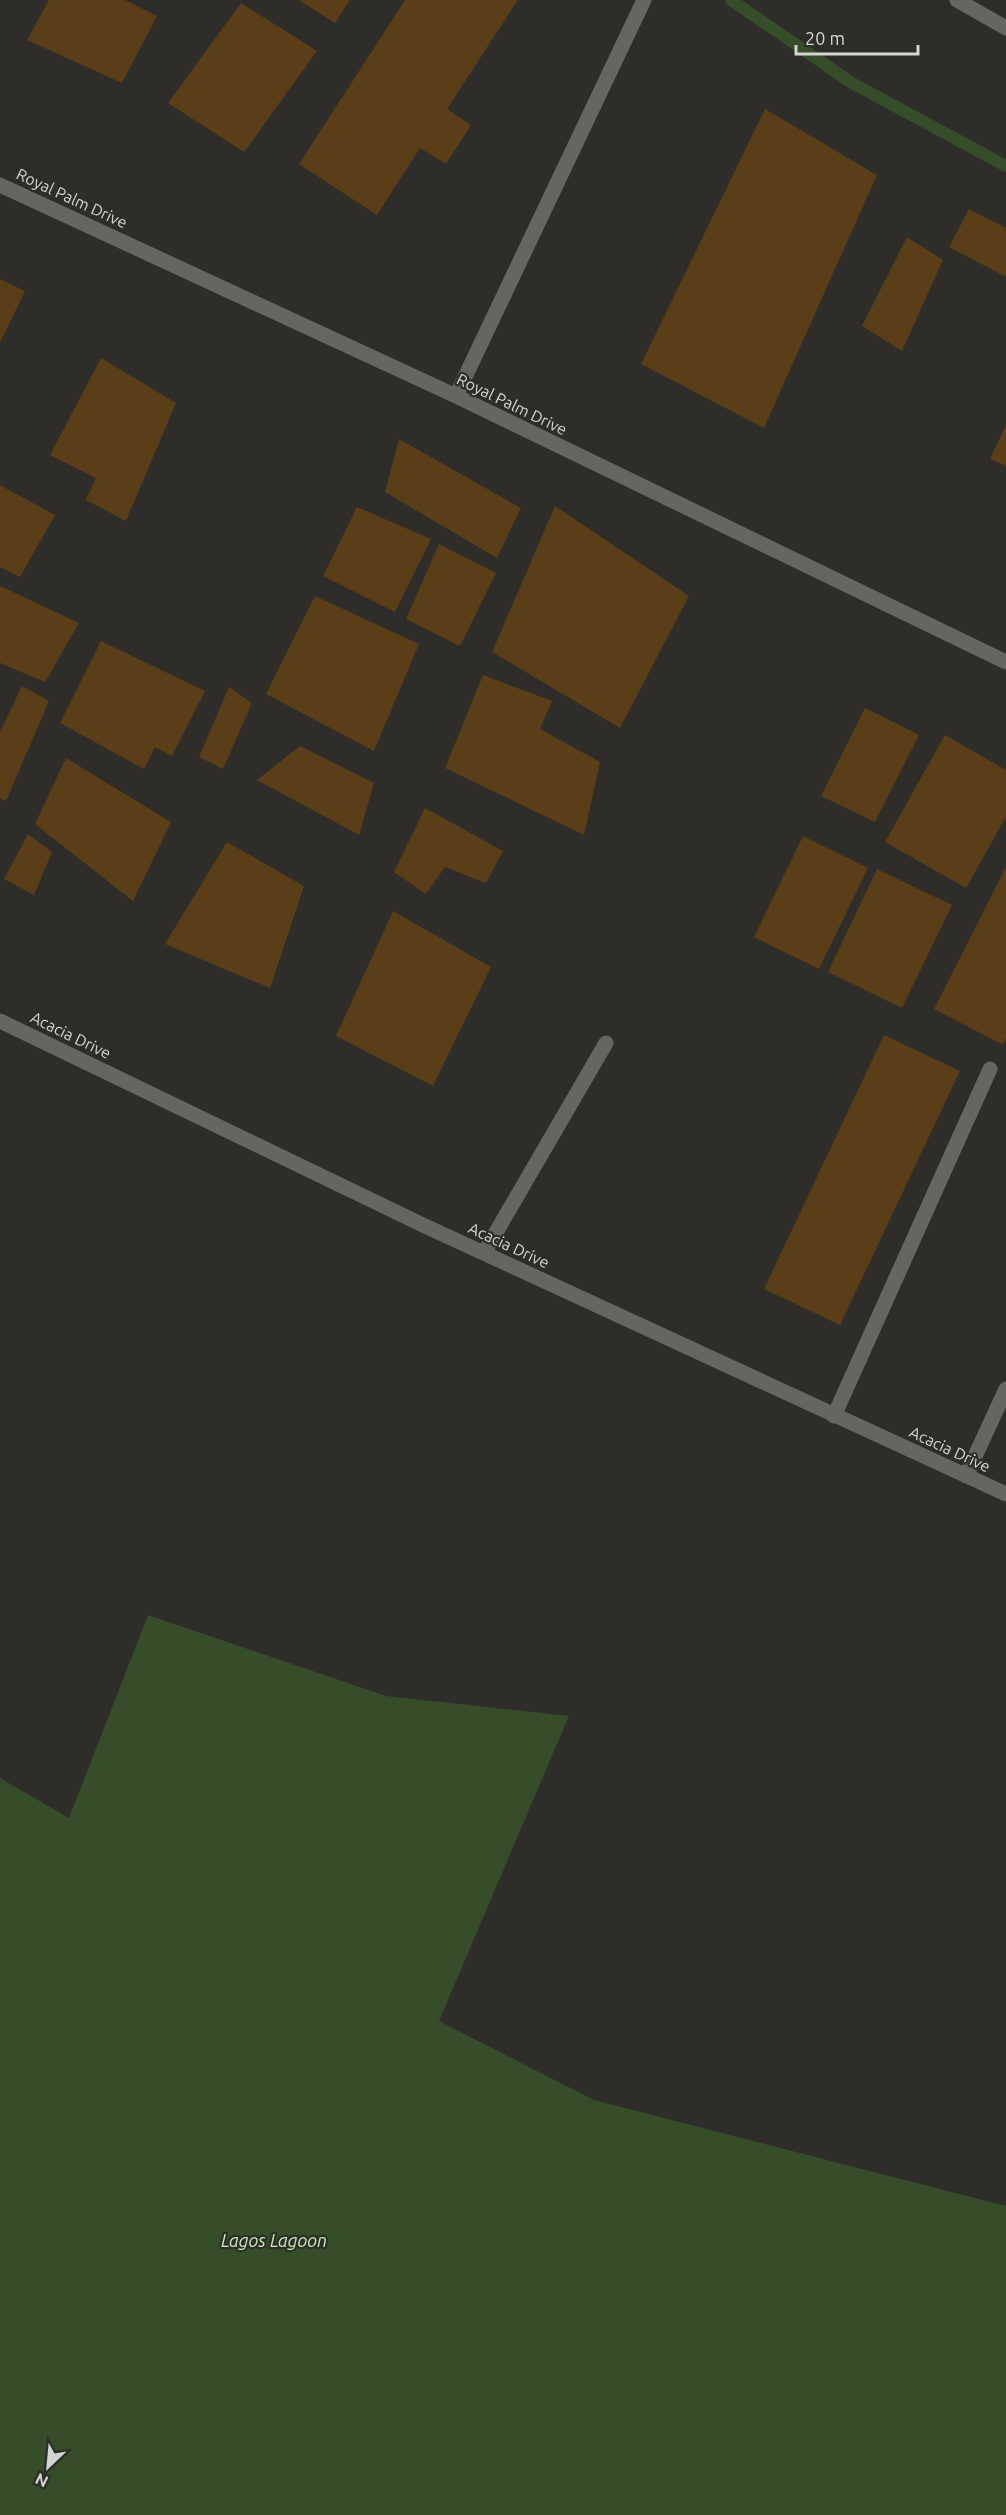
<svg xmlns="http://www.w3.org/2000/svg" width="1006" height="2515" viewBox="0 0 1006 2515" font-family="Ubuntu,sans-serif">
  <rect width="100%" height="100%" fill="#2e2d29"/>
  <path fill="#354d29" d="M 148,1615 L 386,1696 L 569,1716 L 439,2021 L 594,2100 L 1006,2206 L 1006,2515 L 0,2515 L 0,1778 L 69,1818 Z"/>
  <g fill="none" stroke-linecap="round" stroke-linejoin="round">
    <path stroke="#354d29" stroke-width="12" d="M 731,0 L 852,83 L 1006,166"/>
  </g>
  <path fill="#593e18" d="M 49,0 L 125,0 L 157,16 L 122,83 L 27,40 Z
    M 299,0 L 350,0 L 335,23 Z
    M 405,0 L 518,0 L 447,109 L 471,125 L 446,164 L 420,148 L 377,215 L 299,164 Z
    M 241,3 L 317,51 L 244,152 L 168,103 Z
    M 765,109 L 877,175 L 764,428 L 641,364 Z
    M 969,209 L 1006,228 L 1006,277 L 949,247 Z
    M 907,237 L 943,260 L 902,351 L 862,326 Z
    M 0,279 L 25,291 L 0,343 Z
    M 101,358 L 176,403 L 126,521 L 86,500 L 96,478 L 50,455 Z
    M 1006,425 L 1006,466 L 990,459 Z
    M 399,439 L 521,508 L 497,558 L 385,492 Z
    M 0,485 L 55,515 L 20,577 L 0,567 Z
    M 555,506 L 689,596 L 620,728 L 492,652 Z
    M 357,507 L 431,539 L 395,612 L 323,576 Z
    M 439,544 L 496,573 L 460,646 L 406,619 Z
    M 0,586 L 79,623 L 45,682 L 0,663 Z
    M 315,596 L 419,644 L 374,751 L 266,694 Z
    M 101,641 L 205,691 L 172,756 L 155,747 L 144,769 L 60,723 Z
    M 483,675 L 552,701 L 540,729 L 600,762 L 584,835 L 445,768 Z
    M 22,686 L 49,701 L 6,801 L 0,798 L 0,732 Z
    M 229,687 L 252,703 L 223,769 L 199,757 Z
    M 865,708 L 919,735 L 875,822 L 821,796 Z
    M 945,735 L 1006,770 L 1006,817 L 966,888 L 885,842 Z
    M 300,746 L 374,783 L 359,835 L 257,780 Z
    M 66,758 L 171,822 L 133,901 L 35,824 Z
    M 425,808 L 503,851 L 486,883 L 445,867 L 426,894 L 394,872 Z
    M 28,834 L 52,852 L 34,895 L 4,879 Z
    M 803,836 L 868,868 L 819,969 L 754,937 Z
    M 227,842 L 304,886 L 270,988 L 165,944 Z
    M 1006,867 L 1006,1038 L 1003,1045 L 934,1009 Z
    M 877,869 L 952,905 L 902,1008 L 828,972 Z
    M 393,911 L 491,967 L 433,1086 L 336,1036 Z
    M 884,1035 L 960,1071 L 840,1325 L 764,1289 Z"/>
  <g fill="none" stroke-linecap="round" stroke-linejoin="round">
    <path stroke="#676560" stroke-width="15" d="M 834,1416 L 990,1069"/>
    <path stroke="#676560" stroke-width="15" d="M 957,0 L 1006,28
      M 0,185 L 456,396 L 1006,662
      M 456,396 L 644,0
      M 0,1021 L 425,1226 L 1006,1494
      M 484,1253 L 606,1043
      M 966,1476 L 1006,1389"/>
  </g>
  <g text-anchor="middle" stroke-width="4.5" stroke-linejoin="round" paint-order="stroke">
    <g font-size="16" fill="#d4d4d1" stroke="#2e2d29">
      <text transform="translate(72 198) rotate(25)" y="6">Royal Palm Drive</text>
      <text transform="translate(512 404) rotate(26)" y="6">Royal Palm Drive</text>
      <text transform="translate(71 1035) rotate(26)" y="6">Acacia Drive</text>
      <text transform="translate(509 1245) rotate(25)" y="6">Acacia Drive</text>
      <text transform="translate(950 1449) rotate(25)" y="6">Acacia Drive</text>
    </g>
    <g font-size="18" font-style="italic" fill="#c4f0b1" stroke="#2e2d29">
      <text x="274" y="2247">Lagos Lagoon</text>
    </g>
  </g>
  <g transform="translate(48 2467) rotate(206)" stroke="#2e2d29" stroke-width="4.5" paint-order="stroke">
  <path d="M0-4.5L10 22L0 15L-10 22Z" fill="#d4d4d1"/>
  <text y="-9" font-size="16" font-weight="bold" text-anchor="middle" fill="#d4d4d1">N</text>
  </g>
  <path d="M796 45v9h122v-9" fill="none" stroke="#d4d4d1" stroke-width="3"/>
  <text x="805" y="45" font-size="18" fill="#d4d4d1" stroke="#2e2d29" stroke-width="4.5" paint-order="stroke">20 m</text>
</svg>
